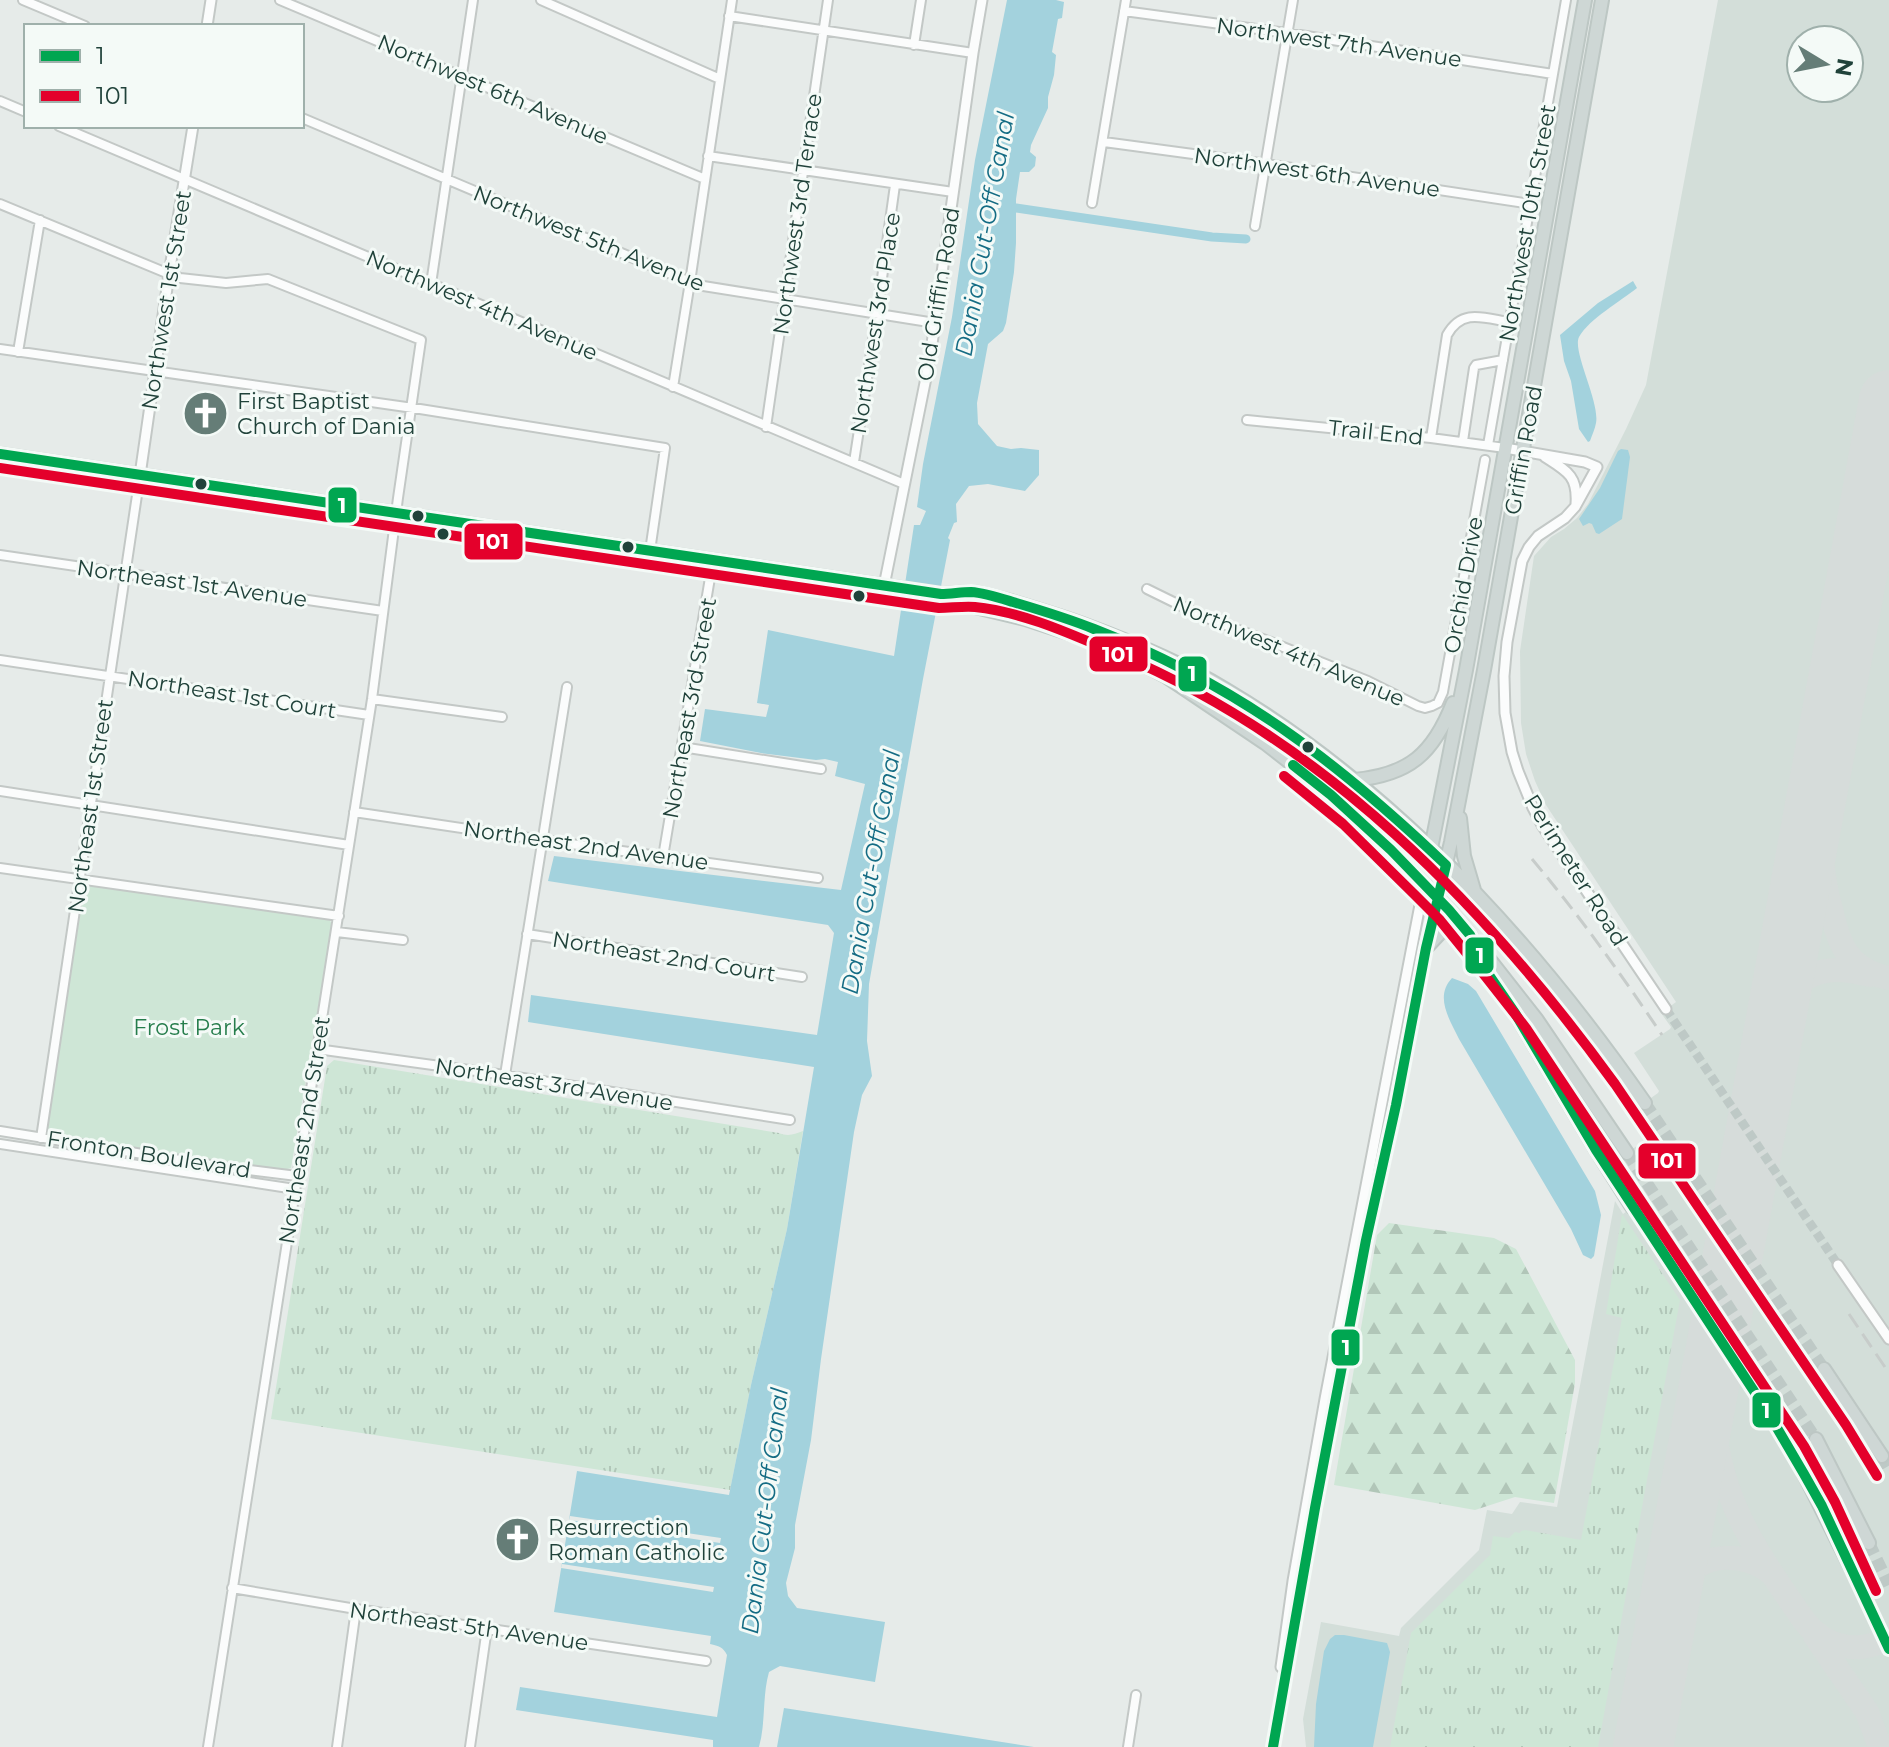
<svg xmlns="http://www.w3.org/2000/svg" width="1889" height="1747" viewBox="0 0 1889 1747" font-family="Montserrat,sans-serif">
  <defs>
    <pattern id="grass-tufts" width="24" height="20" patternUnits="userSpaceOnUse" patternTransform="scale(2)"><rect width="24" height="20" fill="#cee6d6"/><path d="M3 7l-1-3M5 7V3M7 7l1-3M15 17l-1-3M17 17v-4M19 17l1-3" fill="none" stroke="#b1c6b8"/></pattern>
    <pattern id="forest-firs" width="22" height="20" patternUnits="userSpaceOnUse" patternTransform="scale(2)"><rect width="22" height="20" fill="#cee6d6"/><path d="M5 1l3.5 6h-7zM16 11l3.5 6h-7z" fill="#b1c6b8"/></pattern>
  </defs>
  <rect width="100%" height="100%" fill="#e6ebe9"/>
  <path fill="#d3ded9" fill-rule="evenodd" d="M 1718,0 L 1889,0 L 1889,1747 L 1306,1747 L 1303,1719 L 1321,1622 L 1399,1636 L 1401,1628 L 1479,1550 L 1487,1510 L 1512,1514 L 1520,1502 L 1557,1507 L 1615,1201 L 1623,1214 L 1638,1203 L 1612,1163 L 1650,1137 L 1651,1135 L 1634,1110 L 1658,1093 L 1659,1091 L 1634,1053 L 1670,1029 L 1671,1027 L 1661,1013 L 1676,1002 L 1546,805 L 1535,781 L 1526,754 L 1521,723 L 1520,651 L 1534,556 L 1551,537 L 1564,529 L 1577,518 L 1588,504 L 1626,429 L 1646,385 ZM 1801,40 L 1849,40 L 1849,88 L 1801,88 Z"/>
  <path fill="url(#grass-tufts)" d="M 334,1060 L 779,1133 C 789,1137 794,1134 803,1131 L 787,1229 L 751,1385 L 730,1490 L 271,1419 L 327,1066 Z
    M 1622,1214 L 1680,1300 L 1598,1747 L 1390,1747 L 1411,1633 L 1490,1555 L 1493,1536 L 1509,1538 L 1515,1532 L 1520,1533 L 1521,1531 L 1525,1530 L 1581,1540 L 1622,1318 L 1606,1314 Z"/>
  <path fill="url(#forest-firs)" d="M 1389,1223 L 1494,1238 L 1516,1249 L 1575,1360 L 1575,1383 L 1554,1503 L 1515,1497 L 1475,1510 L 1334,1485 L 1377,1235 Z"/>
  <path fill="#cee6d6" d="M 85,883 L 324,917 L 330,920 L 332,926 L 291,1168 L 280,1171 L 53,1136 L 47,1127 Z"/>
  <path fill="#a3d2dd" d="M 1007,0 L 1056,0 L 1064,2 L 1062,18 L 1058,19 L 1052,52 L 1056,55 L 1054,75 L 1048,97 L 1048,108 L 1031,145 L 1030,152 L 1036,157 L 1035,166 L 1029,172 L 1020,172 L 1016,199 L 1016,243 L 1014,272 L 1006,323 L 1003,331 L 988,344 L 977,403 L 978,424 L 997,446 L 1011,449 L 1021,448 L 1039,450 L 1039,475 L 1025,491 L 988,484 L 969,486 L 956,504 L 957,522 L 954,523 L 948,538 L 950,540 L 923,679 L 869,984 L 867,1041 L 872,1076 L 862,1095 L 854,1132 L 821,1359 L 811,1440 L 795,1525 L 795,1548 L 786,1583 L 788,1596 L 797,1608 L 885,1622 L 875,1682 L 780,1666 L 769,1672 C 762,1697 766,1722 759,1747 L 713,1747 L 713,1740 L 516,1710 L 520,1687 L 717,1717 L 727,1655 C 723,1647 719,1646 710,1644 L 711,1636 L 554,1612 L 577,1471 L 729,1495 L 751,1385 L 787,1229 L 814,1067 L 528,1022 L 531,995 L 817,1035 L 834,933 L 828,925 L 548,881 L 554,856 L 841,890 L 865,784 L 835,776 L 838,762 L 825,759 L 816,760 L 761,753 L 700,741 L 705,709 L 766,717 L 769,705 L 757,703 L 768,630 L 894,656 L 914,525 L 920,525 L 926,511 L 917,507 L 923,464 L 952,317 L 975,160 Z
    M 1633,281 L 1637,288 C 1621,301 1589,319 1579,337 C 1572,351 1600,402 1596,423 C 1595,429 1592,435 1590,441 L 1588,442 L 1579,429 L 1571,381 L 1564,361 L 1560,335 L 1598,303 Z
    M 1621,449 L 1628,450 L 1630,457 L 1622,519 L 1599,534 L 1596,533 L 1592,524 L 1589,523 L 1583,526 L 1579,519 L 1600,488 L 1618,451 Z
    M 1452,978 L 1468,984 L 1476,991 L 1595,1191 L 1601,1215 L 1594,1256 L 1591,1259 L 1583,1255 L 1571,1229 L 1459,1039 C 1450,1020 1434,997 1452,978 Z
    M 1335,1635 L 1344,1635 L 1387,1643 L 1390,1652 L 1373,1747 L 1314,1747 L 1316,1704 L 1324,1651 L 1330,1639 Z
    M 784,1708 L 1034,1747 L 777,1747 Z"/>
  <path fill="#e6ebe9" d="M 570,1516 L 721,1538 L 720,1543 L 569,1520 Z
    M 562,1564 L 714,1587 L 713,1592 L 561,1568 Z"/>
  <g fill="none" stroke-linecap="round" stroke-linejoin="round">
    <path stroke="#a3d2dd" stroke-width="9" d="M 1016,208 L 1212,237 L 1246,239"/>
    <path stroke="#d6dcda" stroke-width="24" d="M 1882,441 L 1889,423
      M 1823,759 C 1819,811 1817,862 1832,913 C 1835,926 1839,942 1847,953 C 1857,967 1873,975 1889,978
      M 1772,1036 C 1783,1002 1796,969 1839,970 C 1850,970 1860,973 1871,975
      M 1716,1344 C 1715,1371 1712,1398 1714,1424 C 1722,1506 1760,1557 1805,1622 C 1826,1648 1859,1655 1889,1638
      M 1667,1613 C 1672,1602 1676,1588 1684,1578 C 1706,1551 1745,1553 1771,1573
      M 1815,1636 L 1867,1712 L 1880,1747
      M 1644,1747 L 1645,1736"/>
    <path stroke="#d6dcda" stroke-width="60" d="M 1643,1747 L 1889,400"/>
    <path stroke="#bec9c6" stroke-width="9" stroke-dasharray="9 4.5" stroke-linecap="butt" d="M 1666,1009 L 1838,1265"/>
    <path stroke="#bec9c6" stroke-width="12" stroke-dasharray="12 6" stroke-linecap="butt" d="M 1645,1103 L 1824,1369
      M 1627,1153 L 1816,1439
      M 1632,1207 L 1767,1411 L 1804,1474
      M 1882,1456 L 1889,1469
      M 1869,1543 L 1889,1585
      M 1864,1594 L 1889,1649"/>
    <defs>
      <path id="minor" d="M 23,0 L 85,26
        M 280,0 L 705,179
        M 541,0 L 720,79
        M 1124,11 L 1287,33 L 1553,74
        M 729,16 L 973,53
        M 914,45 L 921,0
        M 0,101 L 26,112
        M 302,118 L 697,285 L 935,323
        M 59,126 L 904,484
        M 1104,142 L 1267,164 L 1531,204
        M 708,156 L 953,192
        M 1092,203 L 1126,0
        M 0,204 L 169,274 L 180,278 L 226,283 L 268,279 L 421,340 L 398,498 L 372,699 L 208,1747
        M 1255,226 L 1293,0
        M 431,284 L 473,0
        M 0,349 L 420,409 L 665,448 L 650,551
        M 18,352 L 40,220
        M 673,387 L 690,282 L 732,0
        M 1247,420 L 1431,438 L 1505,448
        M 766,427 L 828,0
        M 1431,438 L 1447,335 C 1462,308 1484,318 1509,322
        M 1463,441 L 1474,368 L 1476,365 L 1503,360
        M 1488,445 L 1566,0
        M 854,462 L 877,314 L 895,185
        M 0,555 L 383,611
        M 1147,589 L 1204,617 L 1263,639 L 1368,681 L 1418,706 L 1425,708 L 1432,706 L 1438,703 L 1443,692 L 1485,460
        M 0,660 L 369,715
        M 372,699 L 502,717
        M 682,747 L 821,769
        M 0,791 L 349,845
        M 354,812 L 542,840 L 818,878
        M 663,857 L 713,560
        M 0,868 L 339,916
        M 337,932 L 403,940
        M 527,934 L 802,977
        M 317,1049 L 505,1075 L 790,1120
        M 505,1075 L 567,687
        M 0,1131 L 217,1166 L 297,1176
        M 41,1138 L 140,475
        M 0,1144 L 295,1189
        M 232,1588 L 356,1609 L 706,1661
        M 337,1747 L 356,1609
        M 470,1747 L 487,1628
        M 1128,1747 L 1136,1695"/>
      <path id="tertiary" d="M 207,26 L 211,0
        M 1505,448 L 1585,462 L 1597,467 L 1575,507 L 1565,518 L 1538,536 L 1529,547 L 1522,561 L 1507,642 L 1504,676 L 1505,713 L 1512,752 L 1518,771 L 1533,808 L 1542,825 L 1666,1009
        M 1545,457 C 1567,471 1578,476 1576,504
        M 140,475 L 169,274 L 193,126
        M 884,586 L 930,358 L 973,53 L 982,0
        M 1838,1265 L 1889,1339
        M 1281,1667 L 1293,1581 L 1325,1399 L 1424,884
        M 1273,1747 L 1315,1508 L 1366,1240 L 1385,1159 L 1426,948 L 1438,898"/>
      <path id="primary" d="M 0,454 L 941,594 C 951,594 962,592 971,592 C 983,593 996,597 1007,600 C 1034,608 1061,616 1088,626 C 1134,643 1182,663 1225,689 C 1395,790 1533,942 1645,1103
        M 948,597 L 971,606 L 1025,619 L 1083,638 L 1138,662 L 1167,677 L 1265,743 L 1310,778 L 1352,814 L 1391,850 L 1449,910 L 1470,935 L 1489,975 L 1515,1013 L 1596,1150 L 1632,1207
        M 1354,780 C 1409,775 1433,754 1453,703
        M 1460,818 L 1464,856 L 1474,890
        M 1424,884 L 1466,670 L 1585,0
        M 1438,898 L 1451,842 L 1484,670 L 1602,0
        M 1426,948 L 1441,932 L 1466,930
        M 1482,950 L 1537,1020 L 1627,1153
        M 1824,1369 L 1882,1456
        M 1816,1439 L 1869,1543
        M 1804,1474 L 1864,1594"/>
    </defs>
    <use href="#minor" stroke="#c3c8c6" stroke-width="12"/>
    <use href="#tertiary" stroke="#c3c8c6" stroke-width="13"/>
    <use href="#primary" stroke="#bdc7c4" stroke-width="16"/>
    <use href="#minor" stroke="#fbfcfc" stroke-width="8"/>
    <use href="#tertiary" stroke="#fbfcfc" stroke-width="9"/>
    <use href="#primary" stroke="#ced7d5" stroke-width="12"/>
    <path stroke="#c7ccca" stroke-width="3" stroke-dasharray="16 8" stroke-linecap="butt" d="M 1532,859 C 1579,915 1621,974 1662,1035
      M 1849,1314 L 1889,1373"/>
    <defs>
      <path id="bus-1" d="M 0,454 L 941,594 C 951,594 961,592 971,592 C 985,593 1000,598 1013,602 C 1040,610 1067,618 1094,629 C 1236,684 1337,761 1446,865 L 1426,948 L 1396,1105 L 1366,1240 L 1315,1508 L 1273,1747
        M 1293,765 L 1331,795 L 1391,850 L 1449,910 L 1470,935 L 1489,975 L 1515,1013 L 1596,1150 L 1767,1411 L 1804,1474 L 1822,1506 L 1889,1649"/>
      <path id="bus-2" d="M 0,468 L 939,608 C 951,608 963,606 975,607 C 1024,612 1073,635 1118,654 C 1325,741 1485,905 1615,1084 L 1846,1425 L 1877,1476
        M 1284,776 L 1343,824 L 1414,894 L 1439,919 L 1486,977 L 1526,1028 L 1804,1446 L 1835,1502 L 1876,1591"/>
    </defs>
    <use href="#bus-1" stroke="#f4faf7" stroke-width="16"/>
    <use href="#bus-2" stroke="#f4faf7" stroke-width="16"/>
    <use href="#bus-1" stroke="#00a651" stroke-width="10"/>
    <use href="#bus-2" stroke="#e4002b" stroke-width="10"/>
  </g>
  <defs>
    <symbol id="church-disc" viewBox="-11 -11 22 22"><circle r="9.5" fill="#657d77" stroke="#f4faf7"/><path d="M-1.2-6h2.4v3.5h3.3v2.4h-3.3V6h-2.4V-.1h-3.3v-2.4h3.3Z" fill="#fff"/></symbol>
  </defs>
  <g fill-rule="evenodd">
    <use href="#church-disc" x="180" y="388" width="51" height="51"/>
    <use href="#church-disc" x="492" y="1514" width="51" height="51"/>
  </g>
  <g fill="#20423a" stroke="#f4faf7" stroke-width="3">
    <circle cx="201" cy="484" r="7"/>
    <circle cx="418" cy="516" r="7"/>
    <circle cx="443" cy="534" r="7"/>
    <circle cx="628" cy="547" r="7"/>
    <circle cx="859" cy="596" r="7"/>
    <circle cx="1308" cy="747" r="7"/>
  </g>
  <g text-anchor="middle" stroke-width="6" stroke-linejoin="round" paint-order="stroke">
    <g font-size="22" fill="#20423a" stroke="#f4faf7">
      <text transform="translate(1339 42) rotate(8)" y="8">Northwest 7th Avenue</text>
      <text transform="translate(493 89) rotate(23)" y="8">Northwest 6th Avenue</text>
      <text transform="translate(1317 172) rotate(8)" y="8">Northwest 6th Avenue</text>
      <text transform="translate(797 214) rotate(-82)" y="8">Northwest 3rd Terrace</text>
      <text transform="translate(1527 223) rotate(-80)" y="8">Northwest 10th Street</text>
      <text transform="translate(589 238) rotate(22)" y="8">Northwest 5th Avenue</text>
      <text transform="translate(938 294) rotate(-81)" y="8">Old Griffin Road</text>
      <text transform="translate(166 300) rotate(-81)" y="8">Northwest 1st Street</text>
      <text transform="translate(482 305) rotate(23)" y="8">Northwest 4th Avenue</text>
      <text transform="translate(875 323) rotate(-81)" y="8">Northwest 3rd Place</text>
      <text transform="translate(1376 432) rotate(6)" y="8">Trail End</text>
      <text transform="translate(1523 450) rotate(-80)" y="8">Griffin Road</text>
      <text transform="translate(192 583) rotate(8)" y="8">Northeast 1st Avenue</text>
      <text transform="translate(1463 585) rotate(-80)" y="8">Orchid Drive</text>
      <text transform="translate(1289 651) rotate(23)" y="8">Northwest 4th Avenue</text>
      <text transform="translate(232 694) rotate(9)" y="8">Northeast 1st Court</text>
      <text transform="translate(689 708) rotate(-80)" y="8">Northeast 3rd Street</text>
      <text transform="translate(90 806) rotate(-82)" y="8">Northeast 1st Street</text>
      <text transform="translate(586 845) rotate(8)" y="8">Northeast 2nd Avenue</text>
      <text transform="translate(1576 870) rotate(58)" y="8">Perimeter Road</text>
      <text transform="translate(664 956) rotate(9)" y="8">Northeast 2nd Court</text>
      <text transform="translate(554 1084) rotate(9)" y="8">Northeast 3rd Avenue</text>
      <text transform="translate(304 1130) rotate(-81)" y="8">Northeast 2nd Street</text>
      <text transform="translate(149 1154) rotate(9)" y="8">Fronton Boulevard</text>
      <text transform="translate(469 1626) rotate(8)" y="8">Northeast 5th Avenue</text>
    </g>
    <g font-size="22" fill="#20423a" stroke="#f4faf7" text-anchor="start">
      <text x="237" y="409">First Baptist<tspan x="237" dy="25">Church of Dania</tspan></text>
      <text x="548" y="1535">Resurrection<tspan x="548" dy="25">Roman Catholic</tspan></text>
    </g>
    <g font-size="22" fill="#267d4c" stroke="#f4faf7">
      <text x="189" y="1035">Frost Park</text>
    </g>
    <g font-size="24" font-style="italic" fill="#146c84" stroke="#f4faf7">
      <text transform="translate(985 234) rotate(-80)" y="8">Dania Cut-Off Canal</text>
      <text transform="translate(871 872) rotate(-80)" y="8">Dania Cut-Off Canal</text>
      <text transform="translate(765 1511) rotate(-83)" y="8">Dania Cut-Off Canal</text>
    </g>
  </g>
  <g stroke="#f4faf7" stroke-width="3">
    <rect x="327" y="486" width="31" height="38" rx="8" fill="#00a651"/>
    <rect x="463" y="522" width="61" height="39" rx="8" fill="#e4002b"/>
    <rect x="1088" y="635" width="61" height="38" rx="8" fill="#e4002b"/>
    <rect x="1177" y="655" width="31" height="38" rx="8" fill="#00a651"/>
    <rect x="1464" y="936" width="31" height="39" rx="8" fill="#00a651"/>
    <rect x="1637" y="1142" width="60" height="38" rx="8" fill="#e4002b"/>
    <rect x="1330" y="1328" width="31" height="39" rx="8" fill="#00a651"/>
    <rect x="1751" y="1391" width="31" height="38" rx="8" fill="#00a651"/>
  </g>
  <g font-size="22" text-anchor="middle" font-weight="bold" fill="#fff">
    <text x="342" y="513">1</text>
    <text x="493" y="549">101</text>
    <text x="1118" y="662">101</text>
    <text x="1192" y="681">1</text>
    <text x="1480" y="963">1</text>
    <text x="1667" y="1168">101</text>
    <text x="1346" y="1355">1</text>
    <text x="1766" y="1418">1</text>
  </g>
  <rect x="24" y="24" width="280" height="104" fill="#f4faf7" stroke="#9fb0ab" stroke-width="2"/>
  <rect x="40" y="50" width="40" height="12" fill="#00a651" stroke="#9fb0ab" stroke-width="2"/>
  <text x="96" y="64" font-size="24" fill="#20423a">1</text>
  <rect x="40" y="90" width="40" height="12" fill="#e4002b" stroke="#9fb0ab" stroke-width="2"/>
  <text x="96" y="104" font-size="24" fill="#20423a">101</text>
  <g transform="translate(1825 64) rotate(100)"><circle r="38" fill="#f4faf7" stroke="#9fb0ab" stroke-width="2"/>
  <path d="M0-6L14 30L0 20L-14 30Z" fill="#657d77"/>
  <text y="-12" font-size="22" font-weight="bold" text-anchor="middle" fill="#20423a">N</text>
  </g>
</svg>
